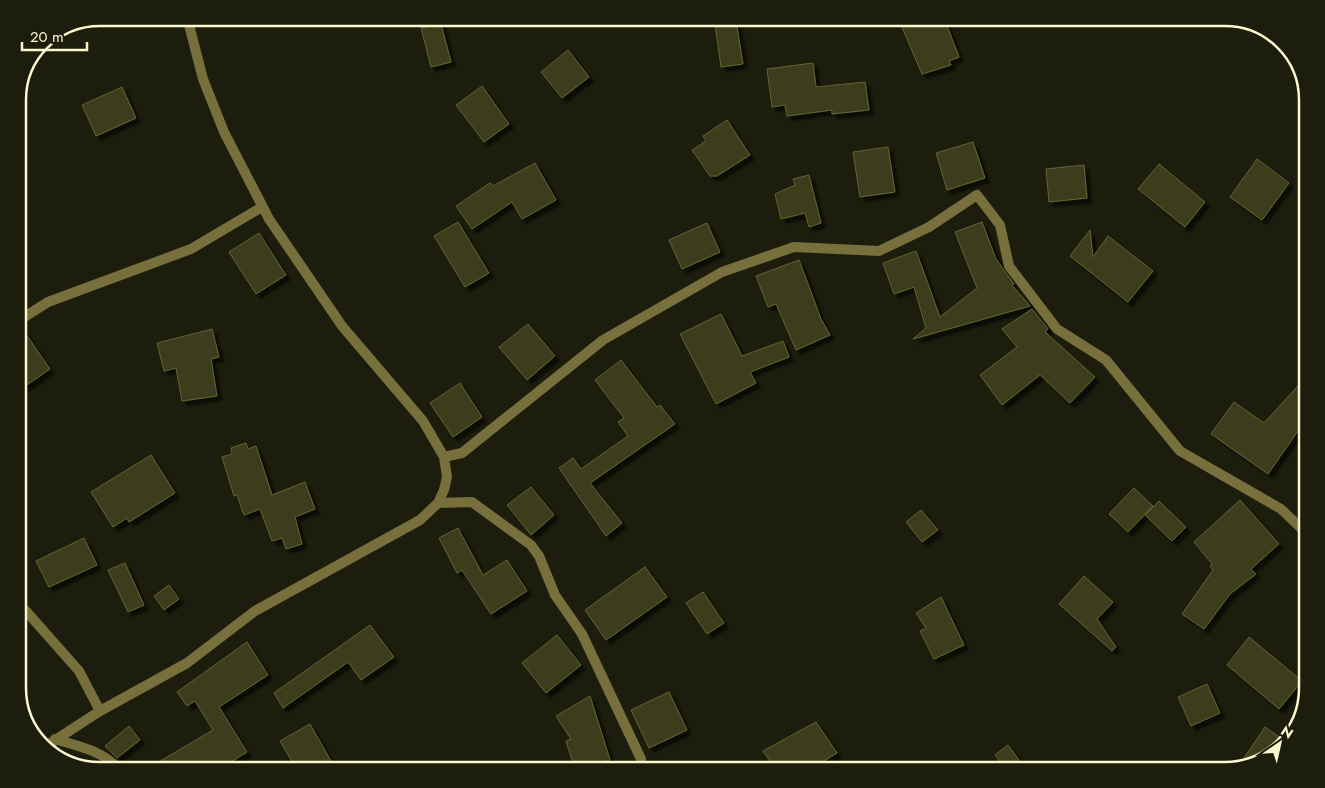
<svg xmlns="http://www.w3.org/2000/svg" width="1325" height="788" viewBox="0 0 1325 788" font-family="Jost,sans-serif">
  <defs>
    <filter id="shadow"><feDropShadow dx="4.5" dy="4.5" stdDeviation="1" flood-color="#0009"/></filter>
  </defs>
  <rect width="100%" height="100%" fill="#1c1d0d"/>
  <path fill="#3a3c1b" stroke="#636530" filter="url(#shadow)" d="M 898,18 L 944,18 L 959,57 L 949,61 L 951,65 L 922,74 Z
    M 736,21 L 743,64 L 721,67 L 715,24 Z
    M 441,24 L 451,62 L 431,67 L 421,28 Z
    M 568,50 L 589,77 L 562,98 L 541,72 Z
    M 813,63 L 816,87 L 865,82 L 869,110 L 832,114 L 832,110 L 787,116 L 785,105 L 772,107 L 767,69 Z
    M 482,86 L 509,124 L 484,142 L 456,105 Z
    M 122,87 L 136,118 L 96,136 L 82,105 Z
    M 727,120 L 750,155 L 717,176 L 710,176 L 692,150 L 706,141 L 703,136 Z
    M 973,142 L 985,178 L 947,190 L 936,153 Z
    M 888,147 L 895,192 L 860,197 L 853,152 Z
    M 1257,159 L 1289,183 L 1262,220 L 1230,197 Z
    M 535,163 L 556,200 L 522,219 L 512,202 L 472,229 L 456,206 L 490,183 L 493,186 Z
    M 1159,164 L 1205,202 L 1185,227 L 1138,189 Z
    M 1084,165 L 1087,198 L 1049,202 L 1046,169 Z
    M 809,175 L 821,223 L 809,227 L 805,213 L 781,219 L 775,194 L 795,185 L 793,179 Z
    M 458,222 L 489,273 L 465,287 L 434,236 Z
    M 982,222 L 996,259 L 1014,284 L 1012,285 L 1030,306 L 913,339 L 926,328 L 914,287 L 894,294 L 883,263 L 916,251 L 940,317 L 977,288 L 955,232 Z
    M 707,223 L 720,252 L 682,269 L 669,240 Z
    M 1090,230 L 1093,257 L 1108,236 L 1153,271 L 1128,302 L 1070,256 Z
    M 259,233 L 286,275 L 256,294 L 229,252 Z
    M 799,260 L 821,319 L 830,335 L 796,350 L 776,304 L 768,307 L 756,276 Z
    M 1032,309 L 1048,329 L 1045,332 L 1095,377 L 1070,403 L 1040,375 L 1002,405 L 980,375 L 1017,347 L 1002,329 Z
    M 721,314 L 742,356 L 783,341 L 789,357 L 750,372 L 756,383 L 716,404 L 680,334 Z
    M 528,324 L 555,356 L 527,380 L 499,347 Z
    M 21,327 L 50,369 L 18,391 L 18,328 Z
    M 212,329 L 219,357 L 211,359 L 217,396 L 182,401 L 176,368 L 164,371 L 157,343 Z
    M 621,360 L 657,407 L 660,405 L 675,424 L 590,483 L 622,523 L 606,536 L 559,468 L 573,458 L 581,469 L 628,436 L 618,422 L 624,418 L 595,380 Z
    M 1307,376 L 1307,418 L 1268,474 L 1211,434 L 1234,402 L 1264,423 Z
    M 460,383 L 482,417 L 453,437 L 430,403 Z
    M 246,443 L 248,449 L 256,446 L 272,495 L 305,482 L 315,509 L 295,517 L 302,544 L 286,549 L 282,538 L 272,541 L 260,509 L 244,515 L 237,495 L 234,496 L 222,457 L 232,454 L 231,448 Z
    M 151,455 L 175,493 L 129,522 L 127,518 L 113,527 L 91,492 Z
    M 531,487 L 554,515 L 531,535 L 507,505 Z
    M 1134,488 L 1153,506 L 1128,532 L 1109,514 Z
    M 1240,500 L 1279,544 L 1251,569 L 1256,574 L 1230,594 L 1204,629 L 1182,614 L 1213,570 L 1210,566 L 1212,564 L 1194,542 Z
    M 1159,501 L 1186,527 L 1172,541 L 1145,515 Z
    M 921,510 L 938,530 L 922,542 L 906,522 Z
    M 458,528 L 483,575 L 507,560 L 527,591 L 491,614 L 462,570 L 457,573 L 439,538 Z
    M 84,538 L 97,565 L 49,587 L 36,561 Z
    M 125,563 L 144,605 L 128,612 L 108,570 Z
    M 645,567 L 667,597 L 606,640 L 585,610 Z
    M 1084,576 L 1113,602 L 1097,619 L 1116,647 L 1112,651 L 1059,604 Z
    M 169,585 L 179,599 L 164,610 L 154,596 Z
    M 703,592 L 724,623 L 707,634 L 686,603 Z
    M 941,597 L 964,645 L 934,659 L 920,631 L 926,628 L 916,613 Z
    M 370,625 L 394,657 L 361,680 L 348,662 L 283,708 L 274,693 Z
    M 557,635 L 581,665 L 546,693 L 522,663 Z
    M 1249,637 L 1302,681 L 1279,709 L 1227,665 Z
    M 247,642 L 268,675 L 219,707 L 247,752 L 228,764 L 231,770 L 145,770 L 213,730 L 195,701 L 187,706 L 177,692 Z
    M 1207,684 L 1220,713 L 1191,726 L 1178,697 Z
    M 669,692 L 687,730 L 649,748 L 631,710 Z
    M 590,696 L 610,760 L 575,770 L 566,741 L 571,739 L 556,716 Z
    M 816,722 L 837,753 L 809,770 L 776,770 L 763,751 Z
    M 310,724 L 336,770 L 297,770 L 280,741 Z
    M 129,726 L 140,740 L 117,758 L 105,746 Z
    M 1265,727 L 1285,741 L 1267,759 L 1238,767 Z
    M 1008,745 L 1019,760 L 1006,770 L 995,755 Z"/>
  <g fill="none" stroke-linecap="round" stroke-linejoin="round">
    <path stroke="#77703d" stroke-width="10" d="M 18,321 L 48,302 L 191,249 L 262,207
      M 444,457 L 462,453 L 603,340 L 722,272 L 794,247 L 879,251 L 929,227 L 977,195 L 1000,225 L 1009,266 L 1057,329 L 1106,360 L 1180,451 L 1281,509 L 1307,534
      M 438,503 L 472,502 L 531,545 L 539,556 L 555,595 L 582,634 L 641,759 L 642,770
      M 18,602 L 79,671 L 100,711
      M 55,739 C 77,746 105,751 119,770
      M 46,746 L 100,711 L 187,663 L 255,611 L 420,520 L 438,503 L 444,490 L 447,477 L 444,457 L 423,421 L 342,326 L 269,219 L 224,132 L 203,79 L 187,17"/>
  </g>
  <path d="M0 0H1325V788H0ZM100 26H1225A74 74 0 0 1 1299 100V688A74 74 0 0 1 1225 762H100A74 74 0 0 1 26 688V100A74 74 0 0 1 100 26Z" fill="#1c1d0d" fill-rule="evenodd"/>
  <path fill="none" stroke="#faf8ce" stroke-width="2.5" d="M100 26H1225A74 74 0 0 1 1299 100V688A74 74 0 0 1 1225 762H100A74 74 0 0 1 26 688V100A74 74 0 0 1 100 26Z"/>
  <g transform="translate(1280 743) rotate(34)" stroke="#1c1d0d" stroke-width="4" paint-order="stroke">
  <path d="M0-4L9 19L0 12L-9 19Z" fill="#faf8ce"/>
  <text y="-8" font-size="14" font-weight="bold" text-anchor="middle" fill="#faf8ce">N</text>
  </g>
  <path d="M22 42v8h65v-8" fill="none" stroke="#faf8ce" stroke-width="2.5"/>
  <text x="30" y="42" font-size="15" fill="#faf8ce" stroke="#1c1d0d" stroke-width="4" paint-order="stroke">20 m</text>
</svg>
